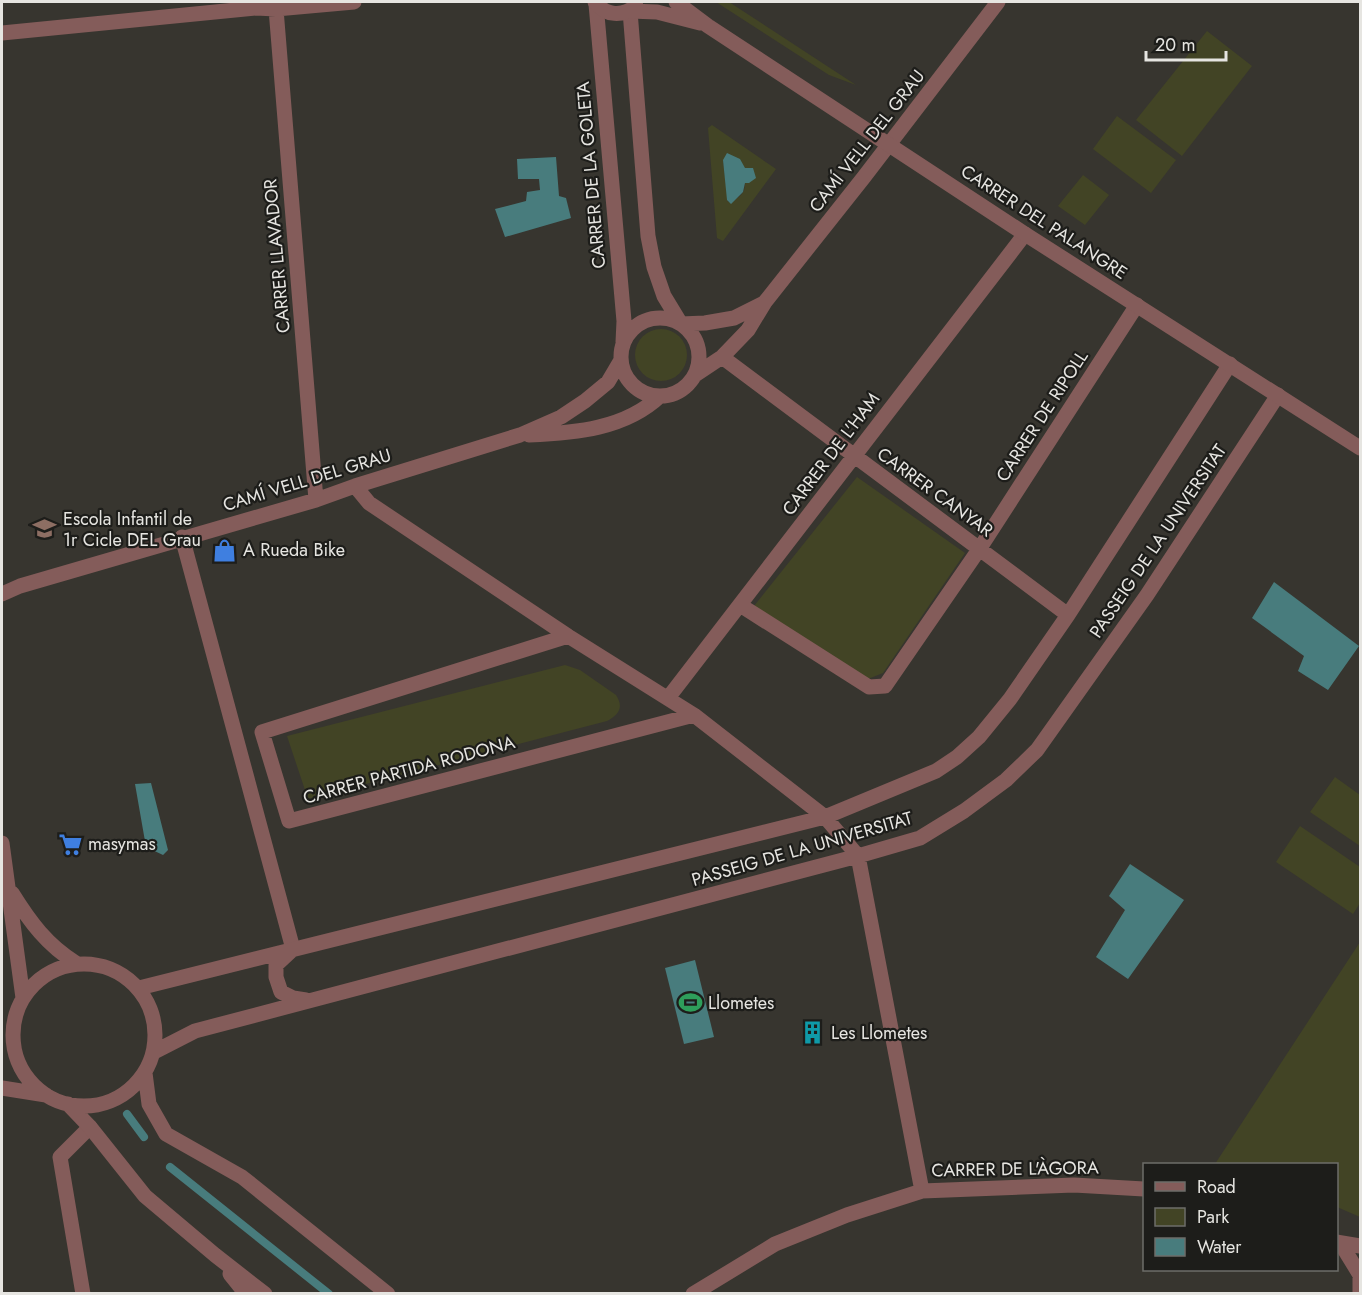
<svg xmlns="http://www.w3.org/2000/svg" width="1362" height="1295" viewBox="0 0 1362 1295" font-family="Jost,sans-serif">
  <rect width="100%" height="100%" fill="#37352f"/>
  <path fill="#424425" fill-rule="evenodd" d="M 716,2 L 729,2 L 856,85 L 829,75 Z
    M 1207,31 L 1252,66 L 1182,156 L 1136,120 Z
    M 1117,116 L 1176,160 L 1151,193 L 1093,149 Z
    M 712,125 L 776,169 L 723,241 L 717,238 L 708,128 ZM 723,160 L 745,169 C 745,187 748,196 728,202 Z
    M 1083,175 L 1109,195 L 1085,225 L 1058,206 Z
    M635 355a26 26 0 1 1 52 0a26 26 0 1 1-52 0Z
    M 857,477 L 965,553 L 883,673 L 868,679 L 754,606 Z
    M 565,665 L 580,670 L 616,695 C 624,707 619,715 607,721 L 308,799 L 287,736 Z
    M 1335,777 L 1360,795 L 1360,846 L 1310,812 Z
    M 1300,826 L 1360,867 L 1360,903 L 1353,914 L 1276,862 Z
    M 1360,942 L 1360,1217 L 1337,1207 L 1336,1164 L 1215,1164 Z"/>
  <path fill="#487c7d" d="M 727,153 L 740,159 L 745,168 L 753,168 L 756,178 L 749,183 L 745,183 L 743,192 L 731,204 L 727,200 L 723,160 Z
    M 556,157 L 559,196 L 566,198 L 571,218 L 505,237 L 495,209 L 526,201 L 527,192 L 540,190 L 539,179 L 518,179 L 517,159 Z
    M 1274,582 L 1359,646 L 1328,690 L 1298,671 L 1304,656 L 1252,618 Z
    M 151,783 L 168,850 L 163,855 L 146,847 L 135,784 Z
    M 1130,864 L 1184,900 L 1128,979 L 1096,957 L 1125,910 L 1109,896 Z
    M 695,960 L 714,1037 L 684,1044 L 665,968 Z"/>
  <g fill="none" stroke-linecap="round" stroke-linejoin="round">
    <path stroke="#487c7d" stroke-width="8" d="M 127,1114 L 144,1137
      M 170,1167 L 329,1294"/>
    <path stroke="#845c5a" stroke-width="15" d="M 182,537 L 293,949
      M 83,1294 L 60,1157 L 90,1127"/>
    <path stroke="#845c5a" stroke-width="15" d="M 596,4 L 624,321 L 623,342
      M 276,9 L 316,500
      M 630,11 L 648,236 L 654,267 L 664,296 L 681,324
      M 2,33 L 256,8 L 276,9 L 354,2
      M621 357a39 39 0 1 1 78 0a39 39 0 1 1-78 0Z
      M 681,324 L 705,323 L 734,318 L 764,303
      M 722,357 L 1068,615
      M 695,375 L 722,357 L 748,330 L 765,302 L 864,177 L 998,2
      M 529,435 C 575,433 625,429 660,396
      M 355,486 L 369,503 L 568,636 L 694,715 L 825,817 L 858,856 L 922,1191
      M 2,594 L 20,586 L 316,500 L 355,486 L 520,435 L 561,417 L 585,401 L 608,382 L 621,360
      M 740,605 L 869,687 L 885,686 L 980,548 L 1137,305
      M 568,636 L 262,732 L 289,821 L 694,715
      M 668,698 L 1025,234
      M 2,843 L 23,998
      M 12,893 C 30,922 47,945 76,963
      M 291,951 L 276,965 L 276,977 L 281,992 L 293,998 L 306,1000
      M13 1035a71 71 0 1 1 142 0a71 71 0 1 1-142 0Z
      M 139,988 L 825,817 L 936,771 L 957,757 L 979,737 L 1010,699 L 1068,615 L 1230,364
      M 154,1052 L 195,1031 L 858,856 L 920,838 L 964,811 L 1006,780 L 1037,750 L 1147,595 L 1278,395
      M 145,1073 L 149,1104 L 166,1134 L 242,1177 L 388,1294
      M 2,1088 L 46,1095
      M 68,1104 L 90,1127 L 145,1196 L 215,1255 L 265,1294
      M 1336,1242 L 1360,1246
      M 1341,1244 L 1360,1275 L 1360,1294
      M 230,1274 L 246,1294
      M 693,1294 L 775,1244 L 847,1215 L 922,1191 L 1074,1185 L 1144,1189"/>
    <path stroke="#845c5a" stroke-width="15" d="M 595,2 C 606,16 622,17 636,6
      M 676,2 L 708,26 L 1025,234 L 1360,448
      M 630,11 L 657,12 L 700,23"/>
  </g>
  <defs>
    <symbol id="school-bare" viewBox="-9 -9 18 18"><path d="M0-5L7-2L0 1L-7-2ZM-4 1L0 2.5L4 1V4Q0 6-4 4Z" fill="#8d6e63" stroke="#1d1d1a" stroke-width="2.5" paint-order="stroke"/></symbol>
    <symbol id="shop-bare" viewBox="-9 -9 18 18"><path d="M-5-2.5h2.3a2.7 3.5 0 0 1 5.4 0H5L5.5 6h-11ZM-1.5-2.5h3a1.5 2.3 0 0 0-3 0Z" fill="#3f7fe0" stroke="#1d1d1a" stroke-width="2.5" paint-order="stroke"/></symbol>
    <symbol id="supermarket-bare" viewBox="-9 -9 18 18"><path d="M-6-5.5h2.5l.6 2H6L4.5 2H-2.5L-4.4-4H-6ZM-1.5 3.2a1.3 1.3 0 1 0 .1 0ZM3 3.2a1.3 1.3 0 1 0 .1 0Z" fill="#3f7fe0" stroke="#1d1d1a" stroke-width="2.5" paint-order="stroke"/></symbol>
    <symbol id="stadium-bare" viewBox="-9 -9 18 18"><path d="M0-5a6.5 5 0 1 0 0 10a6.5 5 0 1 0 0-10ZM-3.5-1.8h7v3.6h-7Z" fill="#2e9e5b" stroke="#1d1d1a" stroke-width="2.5" paint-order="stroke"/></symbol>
    <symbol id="building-bare" viewBox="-9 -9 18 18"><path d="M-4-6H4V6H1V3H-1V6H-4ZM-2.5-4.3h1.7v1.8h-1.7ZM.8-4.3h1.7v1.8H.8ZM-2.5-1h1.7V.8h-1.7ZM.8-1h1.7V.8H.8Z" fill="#0f9aa8" stroke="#1d1d1a" stroke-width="2.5" paint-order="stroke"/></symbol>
  </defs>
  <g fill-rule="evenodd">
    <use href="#school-bare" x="28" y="512" width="33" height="33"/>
    <use href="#shop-bare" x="208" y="534" width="33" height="33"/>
    <use href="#supermarket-bare" x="54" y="828" width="33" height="33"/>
    <use href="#stadium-bare" x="674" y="986" width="33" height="33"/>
    <use href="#building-bare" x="796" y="1016" width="33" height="33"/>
  </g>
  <g text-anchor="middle" stroke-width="4.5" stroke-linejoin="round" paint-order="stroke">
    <g font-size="18" fill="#e6e5e1" stroke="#1d1d1a">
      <text transform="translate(867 141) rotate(-52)" y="6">CAMÍ VELL DEL GRAU</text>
      <text transform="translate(591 175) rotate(-95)" y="6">CARRER DE LA GOLETA</text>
      <text transform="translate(1044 222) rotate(33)" y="6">CARRER DEL PALANGRE</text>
      <text transform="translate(277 256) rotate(-95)" y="6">CARRER LLAVADOR</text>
      <text transform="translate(1042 416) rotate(-57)" y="6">CARRER DE RIPOLL</text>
      <text transform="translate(831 454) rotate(-53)" y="6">CARRER DE L'HAM</text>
      <text transform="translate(307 480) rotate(-17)" y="6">CAMÍ VELL DEL GRAU</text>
      <text transform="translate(935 492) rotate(36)" y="6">CARRER CANYAR</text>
      <text transform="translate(1158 541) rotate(-56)" y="6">PASSEIG DE LA UNIVERSITAT</text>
      <text transform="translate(409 770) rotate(-15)" y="6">CARRER PARTIDA RODONA</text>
      <text transform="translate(802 849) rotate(-16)" y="6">PASSEIG DE LA UNIVERSITAT</text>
      <text transform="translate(1015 1169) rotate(-1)" y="6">CARRER DE L'ÀGORA</text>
    </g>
    <g font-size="18" fill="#e6e5e1" stroke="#1d1d1a" text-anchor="start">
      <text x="63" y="525">Escola Infantil de<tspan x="63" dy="21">1r Cicle DEL Grau</tspan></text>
      <text x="243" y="556">A Rueda Bike</text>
      <text x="88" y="850">masymas</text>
      <text x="708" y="1009">Llometes</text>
      <text x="831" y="1039">Les Llometes</text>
    </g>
  </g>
  <rect width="1362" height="1295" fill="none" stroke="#e6e5e1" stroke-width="6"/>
  <rect x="1143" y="1163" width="195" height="108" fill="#1d1d1a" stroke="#6d6d6a" stroke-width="1.5"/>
  <rect x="1155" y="1182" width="30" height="9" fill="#845c5a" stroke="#6d6d6a" stroke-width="1.5"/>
  <text x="1197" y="1193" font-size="18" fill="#e6e5e1">Road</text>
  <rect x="1155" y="1208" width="30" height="18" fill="#424425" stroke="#6d6d6a" stroke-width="1.5"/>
  <text x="1197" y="1223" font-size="18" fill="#e6e5e1">Park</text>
  <rect x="1155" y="1238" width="30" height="18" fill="#487c7d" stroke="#6d6d6a" stroke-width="1.5"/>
  <text x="1197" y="1253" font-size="18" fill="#e6e5e1">Water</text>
  <path d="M1146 51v9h80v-9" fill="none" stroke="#e6e5e1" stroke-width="3"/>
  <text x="1155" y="51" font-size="18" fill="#e6e5e1" stroke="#1d1d1a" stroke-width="4.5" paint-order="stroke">20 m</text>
</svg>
